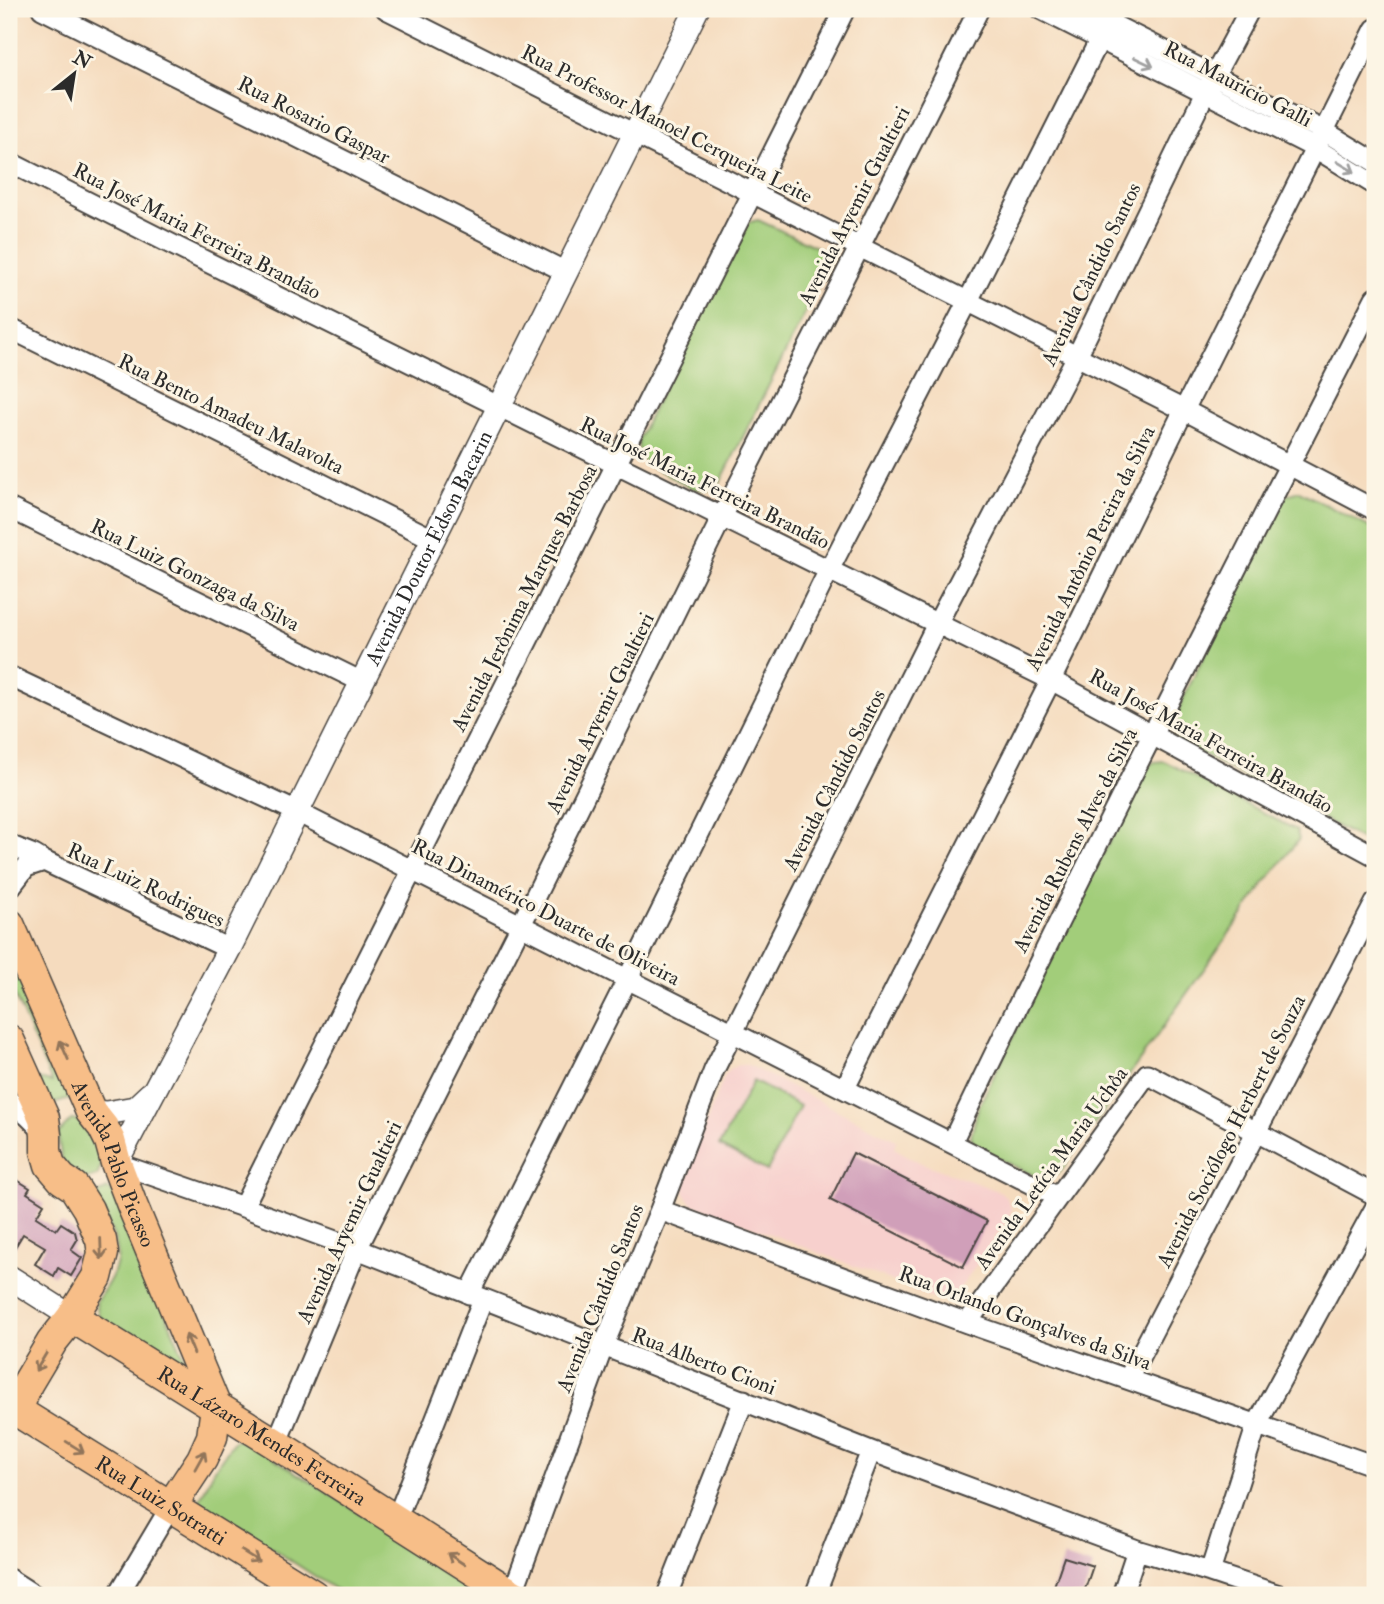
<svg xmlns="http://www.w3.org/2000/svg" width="1384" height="1604" viewBox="0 0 1384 1604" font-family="'IM FELL Double Pica',serif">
  <rect width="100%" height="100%" fill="#fcf5e5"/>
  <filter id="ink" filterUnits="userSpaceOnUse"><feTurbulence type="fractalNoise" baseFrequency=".0143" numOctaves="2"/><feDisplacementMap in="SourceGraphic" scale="14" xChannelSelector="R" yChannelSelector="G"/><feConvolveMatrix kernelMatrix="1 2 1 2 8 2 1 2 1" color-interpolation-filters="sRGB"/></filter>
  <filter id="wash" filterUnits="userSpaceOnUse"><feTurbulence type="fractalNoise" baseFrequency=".00686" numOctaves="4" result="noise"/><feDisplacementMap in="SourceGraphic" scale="28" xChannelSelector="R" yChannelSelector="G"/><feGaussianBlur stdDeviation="1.57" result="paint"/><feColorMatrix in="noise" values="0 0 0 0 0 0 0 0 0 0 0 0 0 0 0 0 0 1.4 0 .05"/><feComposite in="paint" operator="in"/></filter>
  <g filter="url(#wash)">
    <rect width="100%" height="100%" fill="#f5dbbe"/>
    <path fill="#f7d0cd" d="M 738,1065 L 748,1065 L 896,1140 L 894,1148 L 921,1163 L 1001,1192 L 1007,1198 L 1011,1208 L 1010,1216 L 961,1287 L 953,1294 L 936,1300 L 903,1285 L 692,1204 L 687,1198 L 683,1189 L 704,1128 L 725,1075 L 730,1069 Z"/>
    <path fill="#a2cd7a" stroke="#667c52" stroke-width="2" d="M 758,220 L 823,250 L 830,263 L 719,485 L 713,490 L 694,489 L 646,464 C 639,455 637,449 639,438 L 741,227 L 750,222 Z
      M 1299,491 L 1375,530 L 1375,847 L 1180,742 L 1175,735 L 1172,726 L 1184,697 L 1282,497 Z
      M 1164,761 L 1296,830 L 1299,839 L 1262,887 L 1062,1170 L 1053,1176 L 1035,1176 L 976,1148 L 971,1137 L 978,1108 L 1145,769 L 1154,762 Z
      M 9,952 L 73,1098 L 56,1103 L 49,1108 L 38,1079 L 52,1082 L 9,982 Z
      M 753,1081 L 800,1106 L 767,1171 L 719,1146 Z
      M 71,1120 L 81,1120 L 93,1126 L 101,1166 L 97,1176 L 83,1180 L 63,1171 L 58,1134 Z
      M 108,1189 L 114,1193 L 193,1378 L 99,1317 L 96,1302 C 104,1290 114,1276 117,1262 C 121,1241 104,1217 95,1199 L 99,1193 Z
      M 245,1440 L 488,1595 L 344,1595 L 199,1501 L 214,1470 L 234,1441 Z"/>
    <g id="blocks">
      <path fill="#d09fb9" d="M 853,1153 L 987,1221 L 963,1267 L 830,1200 Z
        M 9,1175 L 30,1188 L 27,1193 L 44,1204 L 36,1217 L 56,1230 L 61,1223 L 75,1232 L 77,1240 L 71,1250 L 82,1258 L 71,1276 L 58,1268 L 54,1276 L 35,1264 L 45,1247 L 23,1234 L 9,1257 Z
        M 1064,1557 L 1093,1566 L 1083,1595 L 1051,1595 Z"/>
    </g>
  </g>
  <g filter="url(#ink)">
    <use href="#blocks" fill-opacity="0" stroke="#494541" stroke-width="2"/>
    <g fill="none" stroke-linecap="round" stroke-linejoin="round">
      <defs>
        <path id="minor" d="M 42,9 L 566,272
          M 386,9 L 1184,410 L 1375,510
          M 1040,9 L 1315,148 L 1375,185
          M 1082,9 L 1324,131 L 1375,162
          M 9,162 L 175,246 L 1051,680 L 1375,856
          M 9,328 L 433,539
          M 9,508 L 362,682
          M 9,676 L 297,812 L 1058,1197
          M 9,845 L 34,855 L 44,861 L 229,949
          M 9,889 L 26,867 L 44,861
          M 845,1088 L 1051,680 L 1184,410 L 1375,29
          M 9,1101 L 28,1116 L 45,1133
          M 952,1142 C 1088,858 1231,578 1375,298
          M 116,1163 L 243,1207 L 357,1249 L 871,1451 L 1137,1550 L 1210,1572 L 1279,1595
          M 243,1207 L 845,9
          M 660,1210 L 967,1323 L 1375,1466
          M 469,1294 L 628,978 L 829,570 L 968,301 L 1115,9
          M 967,1323 L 1147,1074 L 1375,1195
          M 1128,1379 L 1375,903
          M 276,1444 L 357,1249 L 521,925 L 722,517 L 860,246 L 979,9
          M 396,1520 L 483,1299
          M 1210,1572 L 1257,1424 L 1375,1208
          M 9,1579 L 34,1595
          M 118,1595 L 171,1506
          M 512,1595 L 603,1347 L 660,1210 L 714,1070 L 937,624 L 1077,356 L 1205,93 L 1250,9
          M 667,1595 L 744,1400
          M 815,1595 L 871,1451
          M 1122,1595 L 1137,1550"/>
        <g id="tertiary">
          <path d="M 91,1112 L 106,1113 L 135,1108 L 150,1094"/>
          <path id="s1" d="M 116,1163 L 229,949 L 697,9"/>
          <path d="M 9,1277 L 72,1317"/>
        </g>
        <g id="primary">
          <path id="s2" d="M 9,924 L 91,1112 L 103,1127 L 110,1141 L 116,1163 L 132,1205 L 216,1407 L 212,1437 L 202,1459 L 171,1506"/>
          <path id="s3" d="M 9,1040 L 44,1118 L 46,1135 L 46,1151 L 50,1165 L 62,1179 L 74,1187 L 88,1209 L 101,1240 L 103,1253 L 97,1277 L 72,1317 L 52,1342 L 27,1384 L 17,1411 L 313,1595"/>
          <path id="s4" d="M 72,1317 L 276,1444 L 513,1595"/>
        </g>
      </defs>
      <use href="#minor" stroke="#494541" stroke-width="23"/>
      <use href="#tertiary" stroke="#494541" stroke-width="26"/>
      <use href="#primary" stroke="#494541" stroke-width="33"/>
      <use href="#minor" stroke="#fff" stroke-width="19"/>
      <use href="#tertiary" stroke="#fff" stroke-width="23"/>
      <use href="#primary" stroke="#f7be88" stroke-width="30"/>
    </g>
    <defs><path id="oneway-shaft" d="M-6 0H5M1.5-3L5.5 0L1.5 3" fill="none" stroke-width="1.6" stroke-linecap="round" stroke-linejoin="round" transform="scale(1.75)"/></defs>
    <g stroke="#a0a0a0">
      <use href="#oneway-shaft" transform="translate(1144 62) rotate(26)"/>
      <use href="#oneway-shaft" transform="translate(1346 167) rotate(31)"/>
    </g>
    <g stroke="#91745a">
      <use href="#oneway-shaft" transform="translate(64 1050) rotate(-114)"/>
      <use href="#oneway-shaft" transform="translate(101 1249) rotate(88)"/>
      <use href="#oneway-shaft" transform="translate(190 1344) rotate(-112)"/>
      <use href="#oneway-shaft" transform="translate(41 1362) rotate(121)"/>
      <use href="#oneway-shaft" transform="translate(75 1447) rotate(32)"/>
      <use href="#oneway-shaft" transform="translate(200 1460) rotate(-61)"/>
      <use href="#oneway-shaft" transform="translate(250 1556) rotate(32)"/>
      <use href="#oneway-shaft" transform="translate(456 1559) rotate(-147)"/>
    </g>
  </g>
  <g text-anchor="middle" stroke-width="6" stroke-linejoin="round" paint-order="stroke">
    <g font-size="21" fill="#2b2b2b" stroke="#fcf5e5">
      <text transform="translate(1238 84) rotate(27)" y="7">Rua Mauricio Galli</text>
      <text transform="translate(314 120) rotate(27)" y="7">Rua Rosario Gaspar</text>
      <text transform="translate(667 124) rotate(27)" y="7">Rua Professor Manoel Cerqueira Leite</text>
      <text transform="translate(854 206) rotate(-63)" y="7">Avenida Aryemir Gualtieri</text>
      <text transform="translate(197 231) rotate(27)" y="7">Rua José Maria Ferreira Brandão</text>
      <text transform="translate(1091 274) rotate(-64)" y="7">Avenida Cândido Santos</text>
      <text transform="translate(231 414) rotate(26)" y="7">Rua Bento Amadeu Malavolta</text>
      <text transform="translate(705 483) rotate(26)" y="7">Rua José Maria Ferreira Brandão</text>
      <text dy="7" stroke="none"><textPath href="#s1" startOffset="690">Avenida Doutor Edson Bacarin</textPath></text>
      <text transform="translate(1090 548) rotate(-64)" y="7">Avenida Antônio Pereira da Silva</text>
      <text transform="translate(195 575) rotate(26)" y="7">Rua Luiz Gonzaga da Silva</text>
      <text transform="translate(524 598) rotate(-63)" y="7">Avenida Jerônima Marques Barbosa</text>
      <text transform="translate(600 713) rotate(-64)" y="7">Avenida Aryemir Gualtieri</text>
      <text transform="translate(1211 741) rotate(29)" y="7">Rua José Maria Ferreira Brandão</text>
      <text transform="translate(834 780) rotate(-63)" y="7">Avenida Cândido Santos</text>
      <text transform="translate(1075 840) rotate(-63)" y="7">Avenida Rubens Alves da Silva</text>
      <text transform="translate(146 885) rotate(25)" y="7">Rua Luiz Rodrigues</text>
      <text transform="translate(546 912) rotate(27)" y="7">Rua Dinamérico Duarte de Oliveira</text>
      <text transform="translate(1231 1131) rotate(-63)" y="7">Avenida Sociólogo Herbert de Souza</text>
      <text dy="7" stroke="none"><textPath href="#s2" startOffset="262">Avenida Pablo Picasso</textPath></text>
      <text transform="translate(1051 1168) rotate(-54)" y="7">Avenida Letícia Maria Uchôa</text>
      <text transform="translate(349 1222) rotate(-65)" y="7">Avenida Aryemir Gualtieri</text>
      <text transform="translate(600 1298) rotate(-68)" y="7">Avenida Cândido Santos</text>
      <text transform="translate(1025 1318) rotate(20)" y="7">Rua Orlando Gonçalves da Silva</text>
      <text transform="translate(704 1361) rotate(21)" y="7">Rua Alberto Cioni</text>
      <text dy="7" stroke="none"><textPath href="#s4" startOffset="224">Rua Lázaro Mendes Ferreira</textPath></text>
      <text dy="7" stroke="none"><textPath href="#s3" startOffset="590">Rua Luiz Sotratti</textPath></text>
    </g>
  </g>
  <rect width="1384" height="1604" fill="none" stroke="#fcf5e5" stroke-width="35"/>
  <g transform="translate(74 74) rotate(30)" stroke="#fcf5e5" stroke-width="5" paint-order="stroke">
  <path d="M0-5L12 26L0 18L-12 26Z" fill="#2b2b2b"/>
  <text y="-10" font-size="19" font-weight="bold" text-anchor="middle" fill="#2b2b2b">N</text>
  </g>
</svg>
